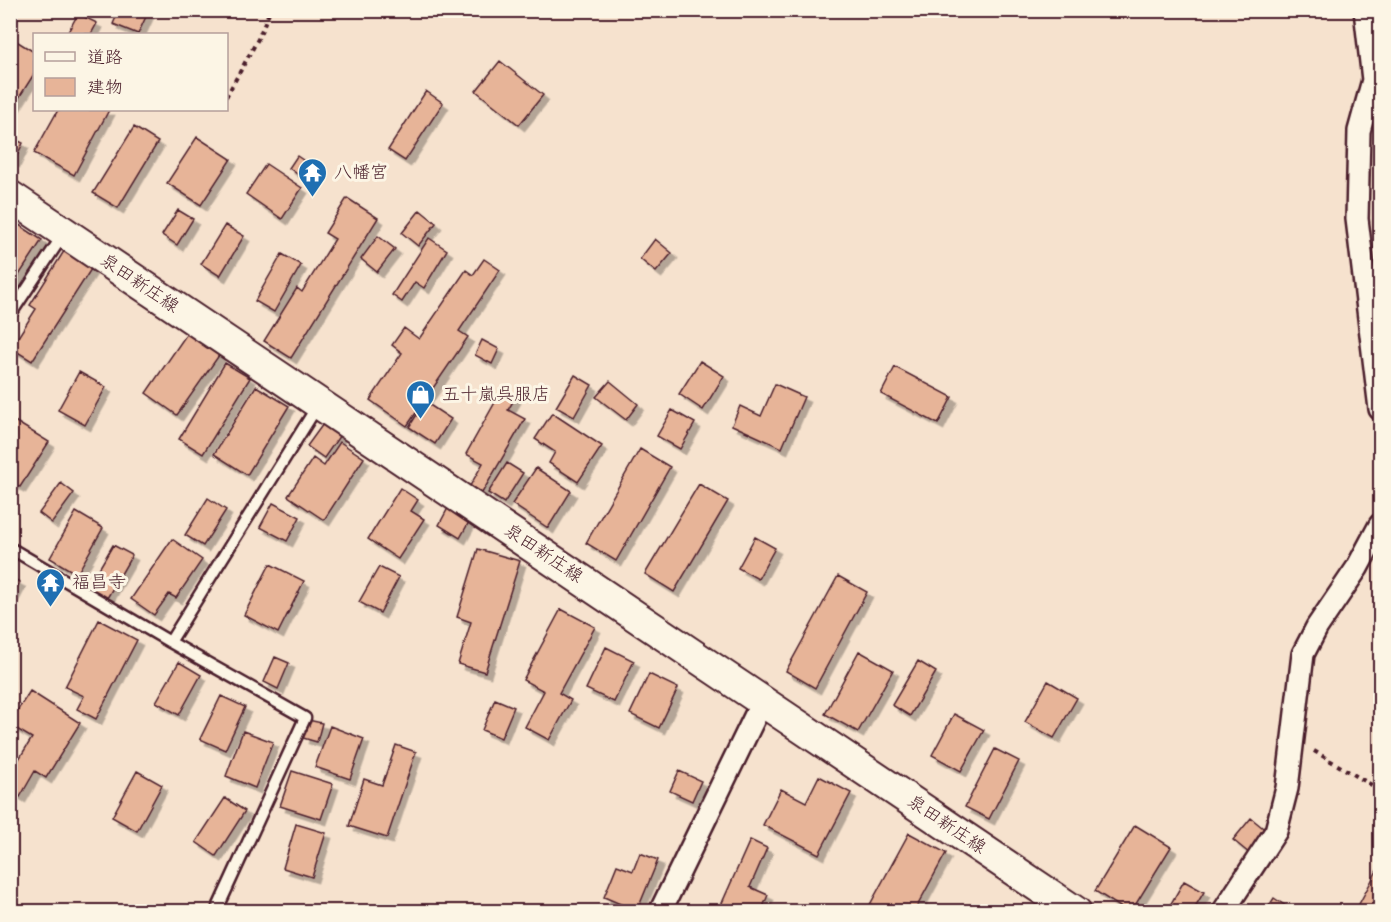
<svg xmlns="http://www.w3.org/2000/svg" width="1391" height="922" viewBox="0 0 1391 922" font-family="'Architects Daughter','Klee One',sans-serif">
  <defs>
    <filter id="shadow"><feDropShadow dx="5.5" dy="5.5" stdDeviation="0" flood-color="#0004"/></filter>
  </defs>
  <rect width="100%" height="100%" fill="#f6e2ce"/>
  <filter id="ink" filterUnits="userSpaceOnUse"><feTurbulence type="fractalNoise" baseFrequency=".0167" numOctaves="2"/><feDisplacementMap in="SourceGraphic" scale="12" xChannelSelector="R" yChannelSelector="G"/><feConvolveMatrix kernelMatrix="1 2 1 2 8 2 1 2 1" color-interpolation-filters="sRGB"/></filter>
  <g filter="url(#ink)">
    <path fill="#e7b498" stroke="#4a1f2b" stroke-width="1.5" filter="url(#shadow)" d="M 119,10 L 149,10 L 138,34 L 113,24 Z
      M 78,14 L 97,23 L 91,34 L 73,34 L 68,32 Z
      M 10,37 L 34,52 L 34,74 L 10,112 Z
      M 500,61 L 543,95 L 519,125 L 476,91 Z
      M 426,91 L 443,103 L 405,161 L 388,150 Z
      M 58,110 L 109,110 L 74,175 L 34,153 Z
      M 134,127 L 158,142 L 118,208 L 93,193 Z
      M 10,137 L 23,143 L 14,162 L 10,160 Z
      M 197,137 L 231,159 L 201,205 L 167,183 Z
      M 297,156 L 316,169 L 307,181 L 289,168 Z
      M 266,164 L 302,188 L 282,219 L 246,194 Z
      M 347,198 L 378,218 L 291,358 L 264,341 L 297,288 L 302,292 L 335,239 L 325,233 Z
      M 178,210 L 193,219 L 177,245 L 162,235 Z
      M 420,210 L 436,223 L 418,246 L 402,233 Z
      M 10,219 L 42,240 L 10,289 Z
      M 225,225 L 244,236 L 220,276 L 201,264 Z
      M 378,236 L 395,249 L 377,272 L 361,259 Z
      M 429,238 L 447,250 L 424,288 L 415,282 L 402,302 L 392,295 Z
      M 655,239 L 672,253 L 656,272 L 640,259 Z
      M 66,248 L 93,266 L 32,361 L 11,348 L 36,309 L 30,305 Z
      M 282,254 L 301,265 L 274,312 L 255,301 Z
      M 484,259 L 500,270 L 459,331 L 468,337 L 407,426 L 370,400 L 402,353 L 392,345 L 404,328 L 419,339 L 466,270 L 473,275 Z
      M 188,332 L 220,354 L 177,415 L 146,393 Z
      M 482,340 L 499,349 L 492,364 L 475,355 Z
      M 700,361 L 724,376 L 703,410 L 679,394 Z
      M 225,363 L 250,378 L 203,454 L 179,439 Z
      M 895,367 L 952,397 L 938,424 L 881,394 Z
      M 79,372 L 106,387 L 85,425 L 58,410 Z
      M 575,375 L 592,385 L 574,417 L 556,407 Z
      M 610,381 L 638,404 L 626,420 L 596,397 Z
      M 775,384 L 804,397 L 782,448 L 732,425 L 740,406 L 761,416 Z
      M 256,386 L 289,406 L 247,475 L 214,454 Z
      M 502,390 L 515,398 L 508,410 L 525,419 L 482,493 L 470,486 L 483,463 L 466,454 Z
      M 425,402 L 451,419 L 435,444 L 409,427 Z
      M 672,410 L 695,423 L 680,449 L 657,436 Z
      M 552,413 L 602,446 L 578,482 L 549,463 L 555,452 L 535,439 Z
      M 13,420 L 49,442 L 20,487 L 10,482 L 10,425 Z
      M 323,424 L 340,435 L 324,458 L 307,446 Z
      M 340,442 L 364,458 L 324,520 L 288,496 L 313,458 L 324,466 Z
      M 640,449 L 670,467 L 616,561 L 586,543 Z
      M 507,463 L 523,473 L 504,503 L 488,493 Z
      M 536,468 L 571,491 L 548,528 L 512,504 Z
      M 61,483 L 74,493 L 52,523 L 39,513 Z
      M 699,484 L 728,501 L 674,592 L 645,574 Z
      M 400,488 L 418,500 L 411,511 L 424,519 L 398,559 L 368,539 Z
      M 208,498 L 226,510 L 203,546 L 185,535 Z
      M 273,503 L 300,517 L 287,541 L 260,527 Z
      M 448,508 L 470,520 L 460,538 L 439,525 Z
      M 76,512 L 103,528 L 77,574 L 50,558 Z
      M 755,537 L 775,548 L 758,579 L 738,568 Z
      M 172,539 L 202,560 L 176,598 L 169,594 L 154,615 L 131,599 Z
      M 113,545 L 132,555 L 106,600 L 87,589 Z
      M 478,549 L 520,561 L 485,672 L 458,664 L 471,622 L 457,617 Z
      M 270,564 L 304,581 L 278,633 L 244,615 Z
      M 379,567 L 399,577 L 380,613 L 359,602 Z
      M 838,576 L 867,592 L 815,688 L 786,671 Z
      M 10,577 L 20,582 L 10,601 Z
      M 561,609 L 595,627 L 559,693 L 571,700 L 549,740 L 525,727 L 544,691 L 523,680 Z
      M 99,620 L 137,640 L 96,719 L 77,709 L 84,696 L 65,687 Z
      M 606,647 L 634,661 L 614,702 L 586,689 Z
      M 859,651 L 893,670 L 858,732 L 825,714 Z
      M 275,657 L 289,663 L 278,689 L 264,682 Z
      M 918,661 L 936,672 L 910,716 L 892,705 Z
      M 179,662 L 201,675 L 179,715 L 156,702 Z
      M 649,674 L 678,688 L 659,728 L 630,714 Z
      M 1048,681 L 1077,698 L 1054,738 L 1025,722 Z
      M 30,691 L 80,723 L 46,778 L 35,771 L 20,797 L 10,791 L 10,754 L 19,759 L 32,738 L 10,725 L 10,722 Z
      M 221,696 L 245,707 L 225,750 L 200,739 Z
      M 495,699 L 514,707 L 501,738 L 482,730 Z
      M 954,714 L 984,730 L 961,771 L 932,755 Z
      M 308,720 L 322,723 L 317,742 L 303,738 Z
      M 330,726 L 364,739 L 350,779 L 315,767 Z
      M 243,731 L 273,742 L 255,788 L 226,776 Z
      M 396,745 L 416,752 L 387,838 L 349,826 L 364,779 L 382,785 Z
      M 995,749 L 1019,761 L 989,819 L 965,807 Z
      M 137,771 L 162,785 L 137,831 L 112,817 Z
      M 292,771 L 333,784 L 321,819 L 280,806 Z
      M 679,771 L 701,781 L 692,801 L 670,791 Z
      M 819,776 L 851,793 L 819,854 L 763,825 L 781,789 L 806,802 Z
      M 225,798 L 245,811 L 216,856 L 196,842 Z
      M 1251,818 L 1268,832 L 1250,854 L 1233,840 Z
      M 296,824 L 326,833 L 312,877 L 283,868 Z
      M 1135,825 L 1171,847 L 1131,912 L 1128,912 L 1095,891 Z
      M 909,833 L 946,853 L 914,912 L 866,912 Z
      M 750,840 L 767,848 L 750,887 L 768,895 L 761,912 L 718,912 Z
      M 640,853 L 658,860 L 637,911 L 604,897 L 617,865 L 633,871 Z
      M 1380,865 L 1380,912 L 1367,912 L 1358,906 Z
      M 1184,881 L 1204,892 L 1192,912 L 1166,912 Z
      M 1274,898 L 1295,912 L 1265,912 Z"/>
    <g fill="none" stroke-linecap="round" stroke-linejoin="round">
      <defs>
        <path id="lane" d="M 10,315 L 63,235
          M 10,548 L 170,642
          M 216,912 L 305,718 L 170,642 L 318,405"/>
        <path id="street" d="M 1365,10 L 1373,80 L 1359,131 L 1357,219 L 1380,409
          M 660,912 L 763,700
          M 1223,912 L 1276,831 L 1287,788 L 1303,654 L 1317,627 L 1357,568 L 1380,525"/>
        <path id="secondary" d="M 10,196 L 1076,912"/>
      </defs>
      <use href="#lane" stroke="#4a1f2b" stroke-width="15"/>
      <use href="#street" stroke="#4a1f2b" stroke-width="26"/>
      <use href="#secondary" stroke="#4a1f2b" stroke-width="34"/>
      <path stroke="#4a1f2b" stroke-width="4" stroke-dasharray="4.5 4.5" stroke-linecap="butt" d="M 226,97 L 258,39 L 270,10
        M 1314,751 L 1380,790"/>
      <use href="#lane" stroke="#fcf5e5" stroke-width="10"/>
      <use href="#street" stroke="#fcf5e5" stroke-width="21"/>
      <use href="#secondary" stroke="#fcf5e5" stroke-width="30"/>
    </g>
  </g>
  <defs>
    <symbol id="temple-pin" viewBox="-11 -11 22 30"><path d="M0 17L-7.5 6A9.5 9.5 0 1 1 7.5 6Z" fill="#1f6fb2" stroke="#fcf5e5"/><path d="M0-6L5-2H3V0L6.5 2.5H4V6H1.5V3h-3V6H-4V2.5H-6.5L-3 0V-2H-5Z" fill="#fff"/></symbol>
    <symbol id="shop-pin" viewBox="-11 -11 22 30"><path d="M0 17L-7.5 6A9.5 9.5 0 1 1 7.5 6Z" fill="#1f6fb2" stroke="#fcf5e5"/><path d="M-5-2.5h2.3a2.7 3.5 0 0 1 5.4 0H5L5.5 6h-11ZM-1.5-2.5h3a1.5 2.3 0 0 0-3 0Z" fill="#fff"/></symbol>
  </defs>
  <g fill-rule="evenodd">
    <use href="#temple-pin" x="296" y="156" width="33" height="45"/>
    <use href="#shop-pin" x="404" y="378" width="33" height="45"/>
    <use href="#temple-pin" x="34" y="566" width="33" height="45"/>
  </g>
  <g text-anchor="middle" stroke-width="6" stroke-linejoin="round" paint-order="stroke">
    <g font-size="18" fill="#4a1f2b" stroke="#fcf5e5" text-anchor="start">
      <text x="334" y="178">八幡宮</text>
      <text x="442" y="400">五十嵐呉服店</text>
      <text x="72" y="588">福昌寺</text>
    </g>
    <g font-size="18" fill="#4a1f2b" stroke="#fcf5e5">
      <text transform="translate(140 283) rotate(34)" y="6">泉田新庄線</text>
      <text transform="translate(544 553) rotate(34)" y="6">泉田新庄線</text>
      <text transform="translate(947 824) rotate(34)" y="6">泉田新庄線</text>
    </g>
  </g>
  <rect width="1391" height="922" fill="none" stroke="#fcf5e5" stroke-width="36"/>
  <rect x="18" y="18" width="1355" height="886" fill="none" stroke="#4a1f2b" stroke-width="2" filter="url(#ink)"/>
  <rect x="33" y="33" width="195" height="78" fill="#fcf5e5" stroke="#b59f9b" stroke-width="1.5"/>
  <rect x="45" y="52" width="30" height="9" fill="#fcf5e5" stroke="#b59f9b" stroke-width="1.5"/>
  <text x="87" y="63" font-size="18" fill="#4a1f2b">道路</text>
  <rect x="45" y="78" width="30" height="18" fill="#e7b498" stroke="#b59f9b" stroke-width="1.5"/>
  <text x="87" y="93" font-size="18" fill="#4a1f2b">建物</text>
</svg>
